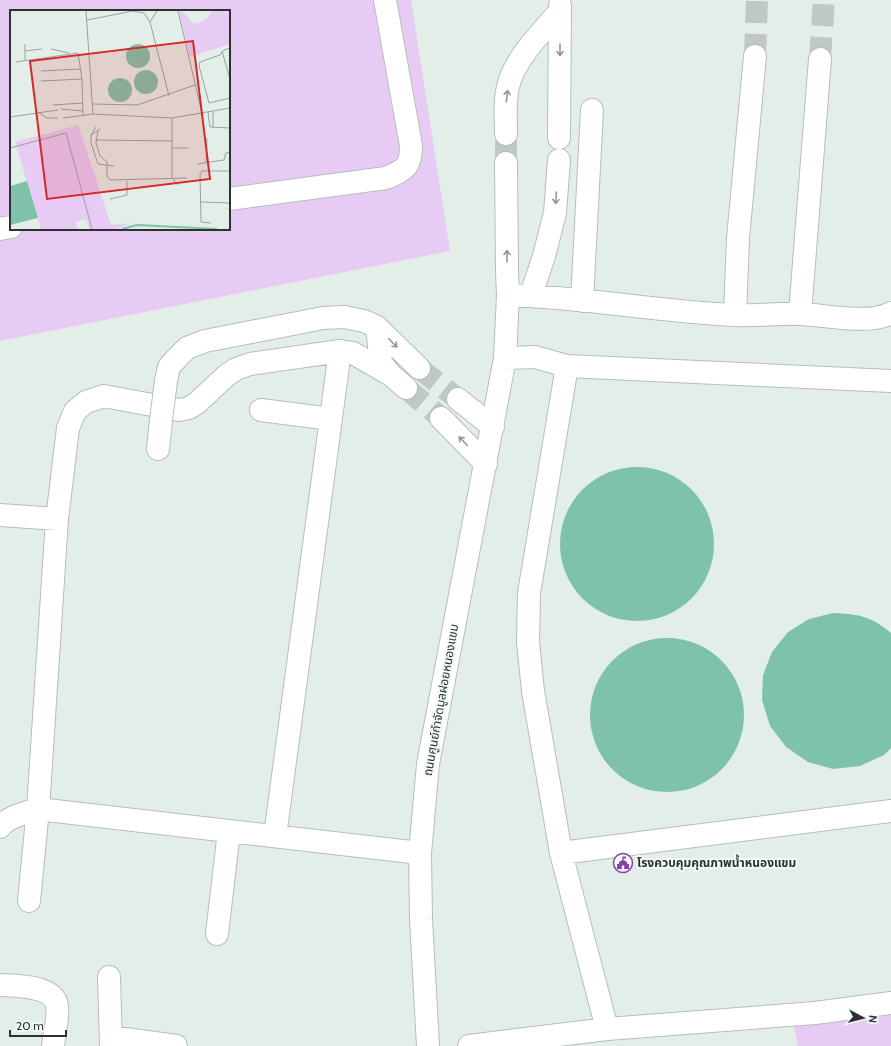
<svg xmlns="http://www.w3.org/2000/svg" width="891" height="1046" viewBox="0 0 891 1046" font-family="Cabin,'Noto Sans Thai',sans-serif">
  <rect width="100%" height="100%" fill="#e3eee9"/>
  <path fill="#e7cbf5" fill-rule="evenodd" d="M 0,0 L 411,0 L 450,251 L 0,341 ZM 11,11 L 229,11 L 229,229 L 11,229 Z
    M 891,1006 L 891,1046 L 798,1046 L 792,1018 Z"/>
  <path fill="#7fc2aa" d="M560 544a77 77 0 1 1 154 0a77 77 0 1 1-154 0Z
    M 833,613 C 858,614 871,616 891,633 L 891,748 L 884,755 L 860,766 L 833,769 L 808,762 L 786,747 L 770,726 L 762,700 L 763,675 L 772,652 L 788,632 L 809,619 Z
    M590 715a77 77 0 1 1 154 0a77 77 0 1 1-154 0Z"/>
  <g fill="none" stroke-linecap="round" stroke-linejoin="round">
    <path stroke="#bfc8c4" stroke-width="22" stroke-dasharray="22 11" stroke-linecap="butt" d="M 755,56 L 757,0
      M 820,59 L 824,0
      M 506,163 L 506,134
      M 419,368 L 458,399
      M 406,388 L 441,418"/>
    <defs>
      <path id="minor" d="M 506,134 C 506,118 504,99 509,83 C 517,56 542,32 560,11
        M 559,138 L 560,5
        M 229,199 L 386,178 C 404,170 411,168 411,146 L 385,0
        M 0,229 L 11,227
        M 508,295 C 584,297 659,312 735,315 C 757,316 779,313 801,314 C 826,315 870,325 891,313
        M 531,295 L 544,256 L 555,213 L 559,160
        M 582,301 L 592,110
        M 800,314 L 820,59
        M 735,315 L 738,238 L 755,56
        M 505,358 L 535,357 L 567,366 L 891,381
        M 567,366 L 529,593 L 528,642 L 533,691 L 561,853 L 607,1029
        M 166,381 L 169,367 L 176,359 L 187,348 L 205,341 L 323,318 L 344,317 L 364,321 L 377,327
        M 406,388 L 391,375 L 381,363 L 377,327 L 419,368
        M 458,399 L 493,427
        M 261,410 L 331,419
        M 441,418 L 486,464
        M 158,449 L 161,420
        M 0,515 L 57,519
        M 0,827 C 9,816 25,813 38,809 L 420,853
        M 275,836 L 340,351
        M 561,853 L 891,811
        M 29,901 L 38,809 L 57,519 L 68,428 L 75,411 L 86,402 L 104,396 L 179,410 L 189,408 L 197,403 L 227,375 L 236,369 L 250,364 L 340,351 L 353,353 L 391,375
        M 217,934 L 229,831
        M 109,977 L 111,1046
        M 0,985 C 16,986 54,985 57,1006 C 59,1013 54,1037 53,1046
        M 111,1037 L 176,1046
        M 428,1046 L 421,919 L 420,853 L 428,764 L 505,358 L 508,295 L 507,271 L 506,163
        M 469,1046 L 607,1029 L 815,1013 L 891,1003"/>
    </defs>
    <use href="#minor" stroke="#b5bfba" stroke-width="24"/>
    <use href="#minor" stroke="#fff" stroke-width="22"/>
    <defs>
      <path id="minor-bridge" d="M 161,420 L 166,381"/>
    </defs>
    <use href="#minor-bridge" stroke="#b5bfba" stroke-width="24" stroke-linecap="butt"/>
    <use href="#minor-bridge" stroke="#fff" stroke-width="22"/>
  </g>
  <defs><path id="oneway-shaft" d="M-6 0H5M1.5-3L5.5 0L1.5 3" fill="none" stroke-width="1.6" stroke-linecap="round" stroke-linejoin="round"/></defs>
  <g stroke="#969898">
    <use href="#oneway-shaft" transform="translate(560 50) rotate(90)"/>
    <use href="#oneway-shaft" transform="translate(507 96) rotate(-83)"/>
    <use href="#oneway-shaft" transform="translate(556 198) rotate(94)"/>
    <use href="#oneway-shaft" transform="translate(507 256) rotate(-90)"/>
    <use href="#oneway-shaft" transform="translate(393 343) rotate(45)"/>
    <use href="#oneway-shaft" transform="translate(463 441) rotate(-134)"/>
  </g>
  <defs>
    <symbol id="civic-ring" viewBox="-11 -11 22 22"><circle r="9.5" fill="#f0fbf7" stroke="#8d3dad" stroke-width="1.5"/><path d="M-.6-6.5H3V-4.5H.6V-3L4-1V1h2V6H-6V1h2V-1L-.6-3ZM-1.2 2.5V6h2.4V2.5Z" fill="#8d3dad"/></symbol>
  </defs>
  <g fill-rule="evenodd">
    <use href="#civic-ring" x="612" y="852" width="22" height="22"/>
  </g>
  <g text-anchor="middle" stroke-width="4" stroke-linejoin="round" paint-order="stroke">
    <g font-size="12" fill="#2d3130" stroke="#f0fbf7">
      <text transform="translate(441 700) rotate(-80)" y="4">ถนนศูนย์กำจัดมูลฝอยหนองแขม</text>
    </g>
    <g font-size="12" font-weight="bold" fill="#2d3130" stroke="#f0fbf7" text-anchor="start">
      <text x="637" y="867">โรงควบคุมคุณภาพน้ำหนองแขม</text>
    </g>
  </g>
  <g transform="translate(10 10)">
    <rect width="220" height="220" fill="#e3eee9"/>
    <path d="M 169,1 L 174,3 L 184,14 L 195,10 L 203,1 L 220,1 L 220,34 L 180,47 ZM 68,115 L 101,215 L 122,213 L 106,219 L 79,219 L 76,209 L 66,212 L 68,219 L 31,219 L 5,132 Z" fill="#e7cbf5"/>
    <path d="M116 46a12 12 0 1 1 24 0a12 12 0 1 1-24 0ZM124 72a12 12 0 1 1 24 0a12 12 0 1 1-24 0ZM98 80a12 12 0 1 1 24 0a12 12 0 1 1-24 0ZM 17,171 L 28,208 L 0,215 L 0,176 Z" fill="#7fc2aa"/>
    <path fill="none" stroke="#7fc2aa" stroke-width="2" d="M 112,219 L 127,215 L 207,219"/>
    <path fill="none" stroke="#9aa29f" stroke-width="1" d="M 76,1 L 83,104M 168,1 L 192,103M 77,10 L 123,1 L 134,3 L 140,12 L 159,86M 140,12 L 147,1M 15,34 L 15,50M 220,38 L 214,40 L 210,45 L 190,52 L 189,56 L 199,93 L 220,88M 41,39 L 59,43M 15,41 L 32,39M 212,41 L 220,69M 6,52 L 68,43 L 72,69 L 73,105M 31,61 L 71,59M 31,71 L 72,69M 83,94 L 127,95 L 185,75M 43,95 L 73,93M 51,99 L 73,101M 203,101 L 203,118M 28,102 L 37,108 L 48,108M 198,102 L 200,117 L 220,118M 0,107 L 48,100M 53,108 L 83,104 L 162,108 L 220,98M 162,108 L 162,168 L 168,175M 86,117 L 81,125 L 90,119M 88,121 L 86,133 L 90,146 L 97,152 L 97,166 L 100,170 L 177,168M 81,125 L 81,133 L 88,154 L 104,156M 85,130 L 162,131M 0,138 L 56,123 L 82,219M 162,138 L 178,138M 196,152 L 197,128M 187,154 L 214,150 L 216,143 L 220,142M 100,189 L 117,185 L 117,171M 191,192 L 220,193M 201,213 L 191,212 L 190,164 L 192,161 L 220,161"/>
    <path fill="#d62828" fill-opacity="0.15" stroke="#d62828" stroke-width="2" d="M 183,31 L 200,169 L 37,189 L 20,51 Z"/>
    <rect width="220" height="220" fill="none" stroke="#2d3130" stroke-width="2"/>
  </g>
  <g transform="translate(863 1018) rotate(97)" stroke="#f0fbf7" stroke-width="3" paint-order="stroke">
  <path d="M0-3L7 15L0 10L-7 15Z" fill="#2d3130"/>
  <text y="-6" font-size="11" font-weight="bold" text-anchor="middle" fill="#2d3130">N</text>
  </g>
  <path d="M10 1030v6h56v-6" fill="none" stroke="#2d3130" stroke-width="2"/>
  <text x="16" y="1030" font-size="12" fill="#2d3130" stroke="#f0fbf7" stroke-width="3" paint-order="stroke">20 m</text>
</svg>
